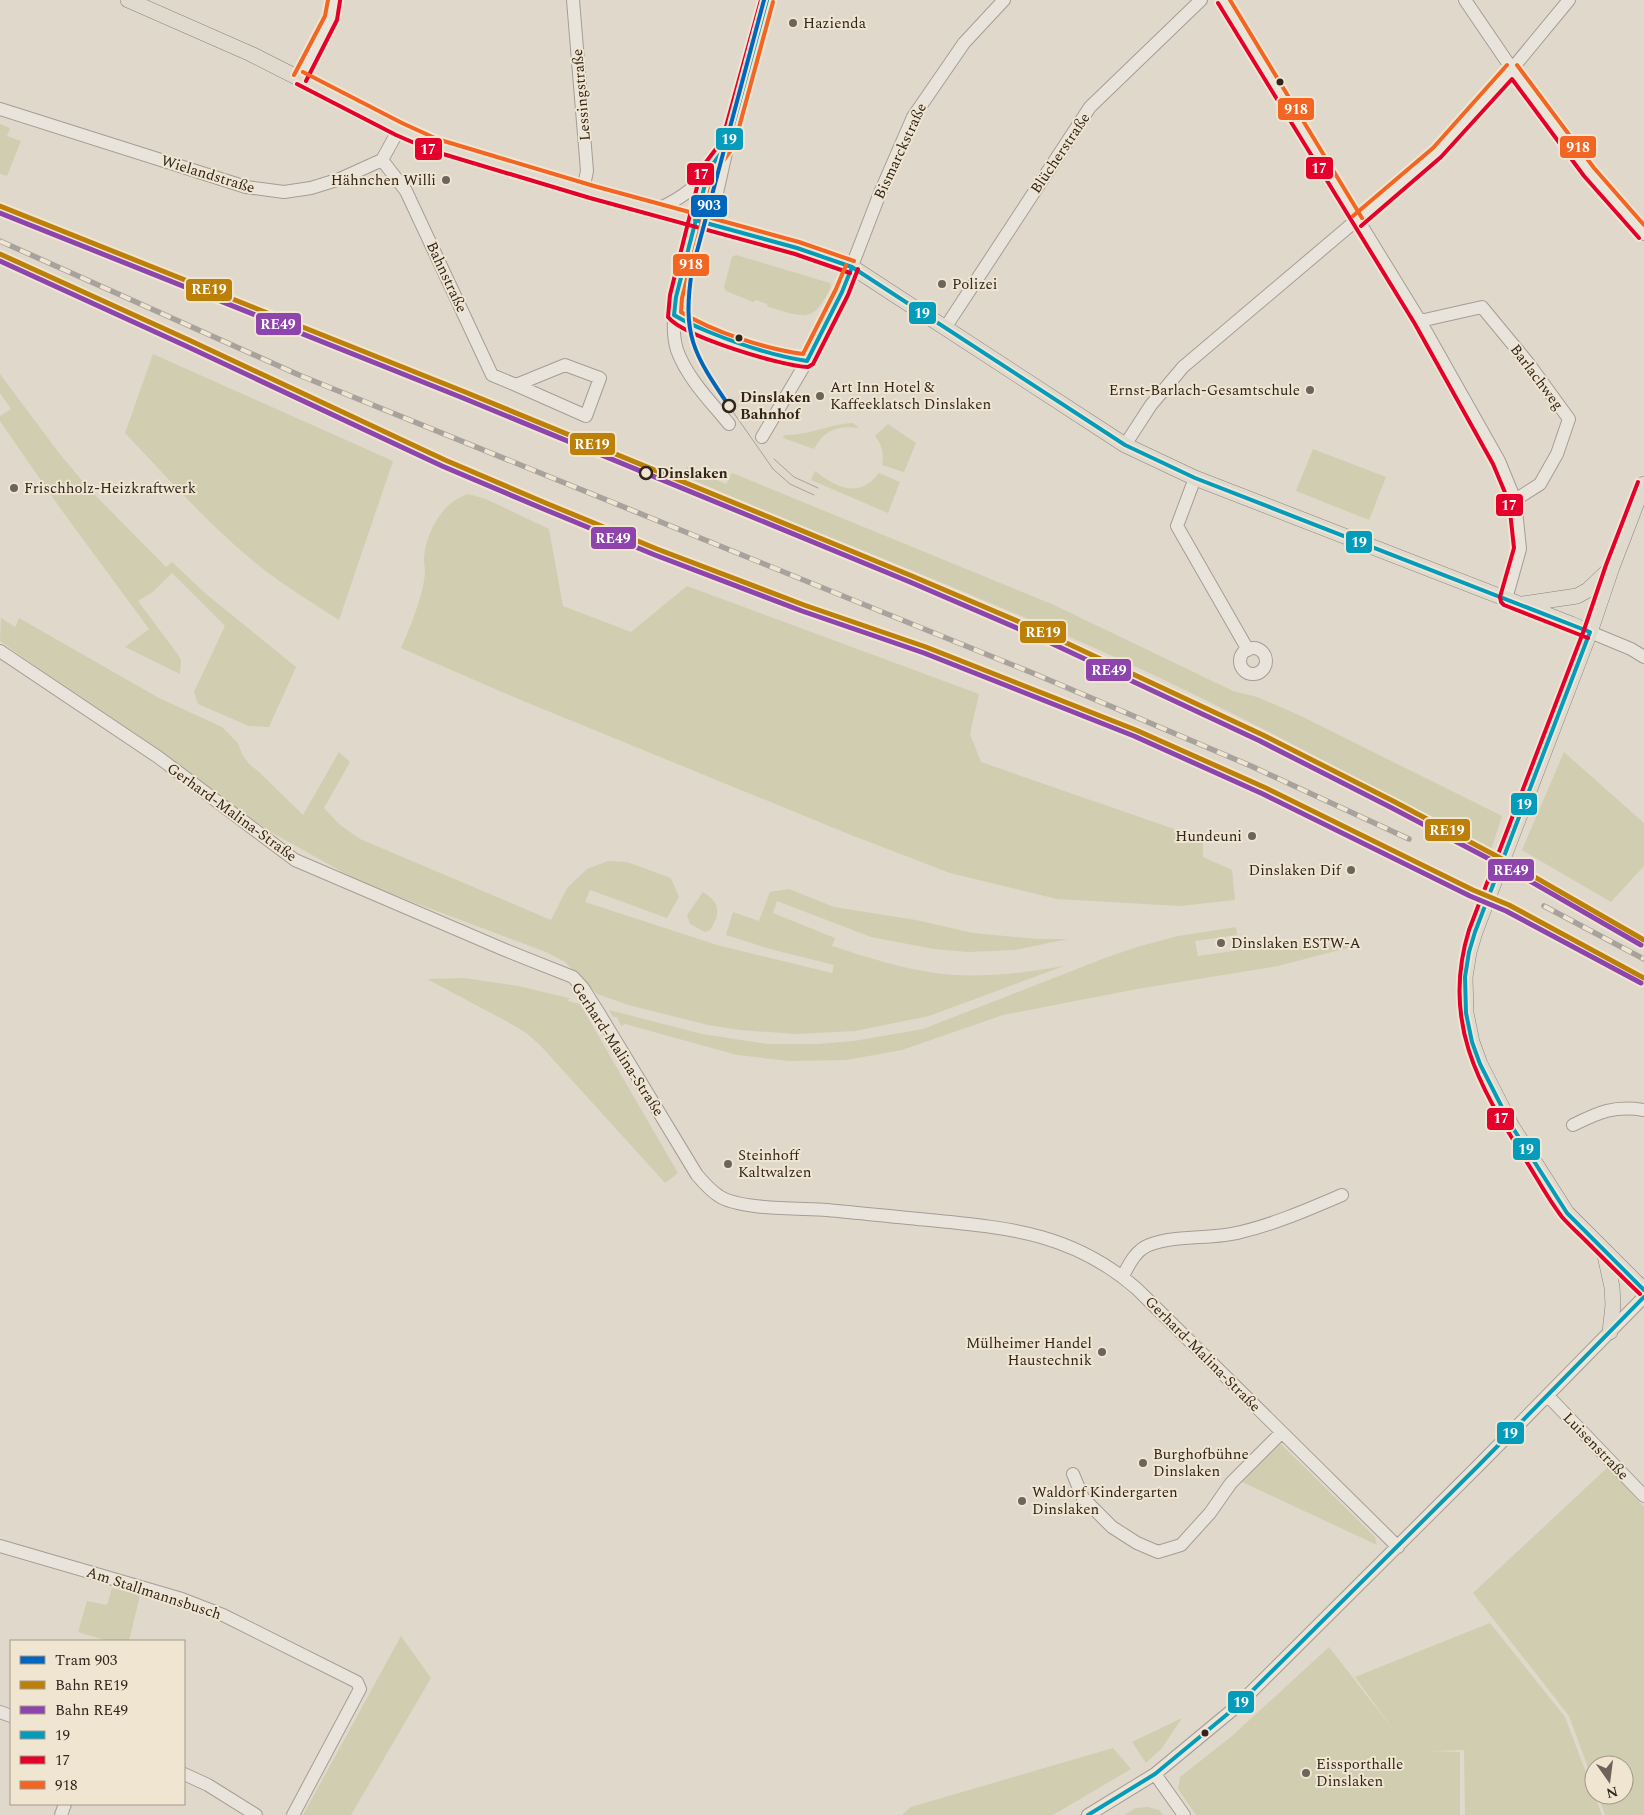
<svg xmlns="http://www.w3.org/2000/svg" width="1644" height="1815" viewBox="0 0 1644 1815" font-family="Spectral,serif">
  <rect width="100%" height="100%" fill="#e0d8cb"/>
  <path fill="#d0cdb0" d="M 0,124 L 10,128 L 7,136 L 21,141 L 7,176 L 0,174 Z
    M 736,255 L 830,283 L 831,286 C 813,325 805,317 768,307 L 767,304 L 756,300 L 753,302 L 726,291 L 724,287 L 732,257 Z
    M 153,354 L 393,461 L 339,620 C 313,603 286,587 262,568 C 212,529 169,479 125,433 Z
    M 0,374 L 59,453 L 90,490 L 166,567 L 172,562 L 206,594 L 296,667 L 269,727 L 249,726 L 198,704 L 194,692 L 225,626 L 172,573 L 154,591 L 138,601 L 179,656 L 181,661 L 180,674 L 125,647 L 149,629 L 60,508 L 0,421 L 0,416 L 11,409 L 0,393 Z
    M 853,423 L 859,428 C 838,425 824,430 814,449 L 783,438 L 784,435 C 808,436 829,424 853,423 Z
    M 888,424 L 916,443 L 904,472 L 882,465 C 884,453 882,445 875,436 Z
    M 1313,449 L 1386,477 L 1369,520 L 1296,491 Z
    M 687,467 L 726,484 L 732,473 L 1054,605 L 1233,691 L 1257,697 L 1299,715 L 1502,816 L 1491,850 C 1369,785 1247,717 1121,660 C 977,594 829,539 684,476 Z
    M 815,471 C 837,488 859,499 879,473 L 900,482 L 888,513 L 811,480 Z
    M 468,494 L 486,499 L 549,529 L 563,606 L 631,632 L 687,586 L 979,694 L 970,734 L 981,762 L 1203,839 L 1203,857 L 1232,870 L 1235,900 L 1180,906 L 1057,899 L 950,873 L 851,835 L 516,698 L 401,648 C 411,625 422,599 425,574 C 425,568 424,563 424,558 C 426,532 442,502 468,494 Z
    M 1,618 L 15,627 L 19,618 L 159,698 L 222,727 L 238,743 L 242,754 L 249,764 L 259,772 L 303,815 L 339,752 L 350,762 L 324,808 L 340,825 L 360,839 L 551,920 L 567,888 L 587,869 L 608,861 L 627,862 L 671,878 L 679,897 L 667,918 L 590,890 L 585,902 L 717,945 L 832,973 L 834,965 L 770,949 L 726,935 L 733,912 L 759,921 L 770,892 L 789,889 L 834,907 L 916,920 L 973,933 L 1038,939 L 1068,939 L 1015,950 L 968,952 L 934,949 L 871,937 L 777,901 L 773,913 L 835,938 L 832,946 C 866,957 900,968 935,973 C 978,979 1022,973 1064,966 L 929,1016 L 855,1031 L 796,1034 L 740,1030 L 708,1025 L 632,1006 L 597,994 L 565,962 L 546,952 L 386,892 L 353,878 L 271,832 L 152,750 L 0,641 Z
    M 1564,752 L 1644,823 L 1644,866 L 1611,902 L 1522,850 Z
    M 703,892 C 720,902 721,914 710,930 L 705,932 L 690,924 L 687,915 Z
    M 1236,927 L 1237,935 L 1195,941 L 1198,956 L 1269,946 L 1355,946 L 1278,966 L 1137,989 L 1003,1015 L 902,1050 L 846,1060 L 789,1061 L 737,1055 L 625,1024 L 621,1026 L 617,1017 L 613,1017 L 609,1010 L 702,1034 L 767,1044 L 818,1044 L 854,1041 L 923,1029 L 1105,958 L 1137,947 L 1178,936 Z
    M 464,978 L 518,986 L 569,998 L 568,1001 L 580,1004 L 678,1173 L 665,1183 L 540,1045 L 525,1032 L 506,1021 L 427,979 Z
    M 1278,1441 L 1375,1537 L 1377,1545 L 1240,1481 Z
    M 1608,1467 L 1644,1507 L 1644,1815 L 1605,1815 L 1598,1795 L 1624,1795 L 1624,1765 L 1594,1765 L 1594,1784 L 1569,1716 L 1473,1593 Z
    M 112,1588 L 140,1595 L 129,1641 L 108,1641 L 78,1632 L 87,1601 L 107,1605 Z
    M 1490,1623 L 1565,1717 L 1602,1815 L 1465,1815 L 1464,1750 L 1428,1751 L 1460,1752 L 1460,1815 L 1196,1815 L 1178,1789 L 1180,1777 L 1232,1736 L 1329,1647 L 1395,1732 L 1355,1677 Z
    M 401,1636 L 431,1678 L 351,1815 L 303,1815 Z
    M 1182,1718 L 1162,1748 L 1146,1763 L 1132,1742 Z
    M 1113,1748 L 1131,1769 L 1053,1815 L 902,1815 L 911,1807 Z
    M 1148,1807 L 1159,1810 L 1163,1815 L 1124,1815 L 1136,1808 Z"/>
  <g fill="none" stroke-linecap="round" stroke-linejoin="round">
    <defs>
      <path id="minor" d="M 573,0 L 587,171 L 583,190
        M 1223,0 L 1420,321 L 1499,461 L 1515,500 L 1520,549 L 1506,599
        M 1465,0 L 1512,69 L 1589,172 L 1644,234
        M 300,78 L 331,18 L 334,0
        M 0,109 L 246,187 L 284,192 L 311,188 L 340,179 L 382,160 L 399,129
        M 728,144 C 721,152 714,159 709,168 C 702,185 699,205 694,223 C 686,258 666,315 677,350 C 687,378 711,402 729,424
        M 382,160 L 406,191 L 492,375 L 516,385 L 565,365 L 600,378 L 586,416 L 516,385
        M 655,210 C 675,202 691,192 705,175
        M 710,224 L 728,144 L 767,0
        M 1420,321 L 1482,307 L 1529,364 L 1569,419 L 1557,454 L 1540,484 L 1515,500
        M 945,328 L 1090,107 L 1201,0
        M 762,437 L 807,361 L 842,292 L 880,193 L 913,117 L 964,43 L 1004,0
        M 1125,445 L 1151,405 L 1183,367 L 1437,152 L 1512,69 L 1569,0
        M 1195,478 L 1177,526 L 1248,650
        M 1590,632 L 1631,649 L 1644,657
        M1240 661a13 13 0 1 1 26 0a13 13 0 1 1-26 0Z
        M 0,651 L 158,757 L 295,860 L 505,950 L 573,977 L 583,988 L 600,1015 L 697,1175 C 703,1182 711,1191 719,1196 C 740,1210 800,1208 827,1210 C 861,1213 895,1217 929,1220 C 1010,1228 1073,1233 1137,1289 L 1398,1547
        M 1573,1125 C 1599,1112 1615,1105 1644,1110
        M 1123,1276 C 1129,1264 1136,1250 1149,1245 C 1178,1234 1212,1240 1241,1232 C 1275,1224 1309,1209 1342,1195
        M 1548,1396 L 1644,1496
        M 1073,1474 L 1083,1498 L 1112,1527 L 1137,1543 L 1158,1552 L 1181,1545 L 1210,1513 L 1231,1483 L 1281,1433
        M 0,1546 L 182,1599 L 223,1615 L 357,1682 L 360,1689 L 293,1815
        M 0,1712 L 11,1716
        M 184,1774 L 208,1785 L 256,1815
        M 1155,1774 L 1184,1815
        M 61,1815 L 65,1804
        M 1088,1815 L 1155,1774 L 1236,1707 L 1479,1465 L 1644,1297"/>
      <path id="major" d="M 128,0 L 251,54 L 399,129 L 435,145 L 592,192 L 797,248 L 852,267 L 1125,445 L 1195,478 L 1571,624 L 1590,632
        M 1644,484 L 1612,567 L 1590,632 L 1475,932 L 1469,952 L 1465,977 L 1466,1013 L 1472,1042 L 1480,1064 L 1511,1125 L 1567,1213 L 1644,1290
        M 1523,604 L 1577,596 L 1588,590 L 1610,569
        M 1604,1251 L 1612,1287 L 1613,1305 L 1610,1332"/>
    </defs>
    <use href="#minor" stroke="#a59d95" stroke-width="14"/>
    <use href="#major" stroke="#8a837b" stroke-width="16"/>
    <use href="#minor" stroke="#e8e4dc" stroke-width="12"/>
    <use href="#major" stroke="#dfd9ce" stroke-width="15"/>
    <path stroke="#a8a29c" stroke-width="1" d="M 729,406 L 773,469 L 790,484 L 814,495
      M 774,459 L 794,477 L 818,488"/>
    <defs>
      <path id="rail" d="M 0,241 L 299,375 L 1035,674 L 1251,766 L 1409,839
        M 1544,906 L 1644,959"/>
    </defs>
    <use href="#rail" stroke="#a8a29c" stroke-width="5.5"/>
    <use href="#rail" stroke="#f0e5d1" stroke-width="4" stroke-dasharray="11" stroke-linecap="butt"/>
    <defs>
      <path id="bus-1" d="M 767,0 L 728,144 L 709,169 L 676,297 L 674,315 C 685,322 697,327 709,332 C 741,345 773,356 807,361 L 842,292 L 852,267
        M 695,220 L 797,248 L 852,267 L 1125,445 L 1195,478 L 1590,632
        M 1590,632 L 1475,932 L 1469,952 L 1465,977 L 1466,1013 L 1472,1042 L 1480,1064 L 1511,1125 L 1567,1213 L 1644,1290
        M 1088,1815 L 1155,1774 L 1236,1707 L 1479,1465 L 1644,1297"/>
      <path id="bus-2" d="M 761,0 L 722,141 L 703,166 L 697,187 L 670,295 L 668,317 C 684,337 782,366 808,367 L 813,364 L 848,295 L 858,269
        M 1218,3 L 1415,324 L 1493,464 L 1509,502 L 1514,548 L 1500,597 L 1501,602 L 1504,605 L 1588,638
        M 306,81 L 337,20 L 340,1
        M 297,84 L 396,135 L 433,151 L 590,198 L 795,254 L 850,273
        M 1361,226 L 1441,157 L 1512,79 L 1584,176 L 1639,238
        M 1638,482 L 1606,565 L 1584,630 L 1469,930 C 1441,1021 1478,1084 1525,1159 C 1537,1178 1548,1199 1562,1217 C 1569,1225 1578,1233 1586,1241 C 1604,1259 1622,1277 1640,1294"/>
      <path id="bus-3" d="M 1230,0 L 1362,218
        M 773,2 L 734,146 L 715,172 L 682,298 L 681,312 C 713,332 766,349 803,354 L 836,289 L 846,265
        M 1517,65 L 1594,168 L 1644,225
        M 303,72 L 402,123 L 437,139 L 594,186 L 799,242 L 854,261
        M 294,75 L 325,16 L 328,0
        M 1353,216 L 1433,148 L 1507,65"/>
    </defs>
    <use href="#bus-1" stroke="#f0e5d1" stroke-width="8"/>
    <use href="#bus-2" stroke="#f0e5d1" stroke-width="8"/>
    <use href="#bus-3" stroke="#f0e5d1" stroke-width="8"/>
    <use href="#bus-1" stroke="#059cbc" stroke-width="4"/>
    <use href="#bus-2" stroke="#e4002b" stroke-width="4"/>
    <use href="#bus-3" stroke="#f26522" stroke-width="4"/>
    <defs>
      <path id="rail-1" d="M 0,206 L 465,392 L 912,576 L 1043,632 L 1263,735 L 1395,802 L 1519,868 L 1644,940
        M 0,254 L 189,340 L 445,460 L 548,504 L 657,549 L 804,605 L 926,647 L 1136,730 L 1266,788 L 1473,890 L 1509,905 L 1644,978"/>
      <path id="rail-2" d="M 0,213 L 463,398 L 910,582 L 1040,638 L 1260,741 L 1392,808 L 1516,873 L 1641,945
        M 0,261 L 186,346 L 442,466 L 546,510 L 655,555 L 802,611 L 924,653 L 1134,736 L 1263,794 L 1470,896 L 1506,911 L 1641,983"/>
    </defs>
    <use href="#rail-1" stroke="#f0e5d1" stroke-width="9"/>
    <use href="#rail-2" stroke="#f0e5d1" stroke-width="9"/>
    <use href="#rail-1" stroke="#bc8009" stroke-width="5"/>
    <use href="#rail-2" stroke="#8e44ad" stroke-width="5"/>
    <defs>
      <path id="tram-1" d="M 729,406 C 693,353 682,335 692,270 L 764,0"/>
    </defs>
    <use href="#tram-1" stroke="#f0e5d1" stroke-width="8"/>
    <use href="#tram-1" stroke="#0065bd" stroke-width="4"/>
  </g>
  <g fill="#6e645b" stroke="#f0e5d1" stroke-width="2">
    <circle cx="793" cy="23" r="5"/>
    <circle cx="446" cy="180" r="5"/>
    <circle cx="942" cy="284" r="5"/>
    <circle cx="1310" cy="390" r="5"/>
    <circle cx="820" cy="396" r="5"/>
    <circle cx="14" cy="488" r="5"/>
    <circle cx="1252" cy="836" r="5"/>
    <circle cx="1351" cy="870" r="5"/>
    <circle cx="1221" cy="943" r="5"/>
    <circle cx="728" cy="1164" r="5"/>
    <circle cx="1102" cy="1352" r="5"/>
    <circle cx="1143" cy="1463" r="5"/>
    <circle cx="1022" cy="1501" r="5"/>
    <circle cx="1306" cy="1773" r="5"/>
  </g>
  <g fill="#31261e" stroke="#f0e5d1" stroke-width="2">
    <circle cx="1280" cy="82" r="4.5"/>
    <circle cx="739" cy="338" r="4.5"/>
    <circle cx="1205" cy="1733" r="4.5"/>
  </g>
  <g fill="#f0e5d1" stroke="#31261e" stroke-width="2.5">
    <circle cx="729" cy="406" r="6"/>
    <circle cx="646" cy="473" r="6"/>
  </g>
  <g text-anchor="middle" stroke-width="4" stroke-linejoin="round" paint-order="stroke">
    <g font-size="15" fill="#31261e" stroke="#f0e5d1" text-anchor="start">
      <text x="803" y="28">Hazienda</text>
      <text x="436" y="185" text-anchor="end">Hähnchen Willi</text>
      <text x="952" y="289">Polizei</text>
      <text x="830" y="392">Art Inn Hotel &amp;<tspan x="830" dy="17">Kaffeeklatsch Dinslaken</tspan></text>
      <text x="1300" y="395" text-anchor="end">Ernst-Barlach-Gesamtschule</text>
      <text x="24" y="493">Frischholz-Heizkraftwerk</text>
      <text x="1242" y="841" text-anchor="end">Hundeuni</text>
      <text x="1341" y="875" text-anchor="end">Dinslaken Dif</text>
      <text x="1231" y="948">Dinslaken ESTW-A</text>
      <text x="738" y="1160">Steinhoff<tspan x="738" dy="17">Kaltwalzen</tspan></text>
      <text x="1092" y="1348" text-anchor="end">Mülheimer Handel<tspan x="1092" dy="17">Haustechnik</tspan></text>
      <text x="1153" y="1459">Burghofbühne<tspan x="1153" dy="17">Dinslaken</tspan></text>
      <text x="1032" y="1497">Waldorf Kindergarten<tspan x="1032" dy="17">Dinslaken</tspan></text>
      <text x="1316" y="1769">Eissporthalle<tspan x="1316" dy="17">Dinslaken</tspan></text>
    </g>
    <g font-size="15" fill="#31261e" stroke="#f0e5d1">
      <text transform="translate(581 95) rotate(-95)" y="5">Lessingstraße</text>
      <text transform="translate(900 151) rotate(-65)" y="5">Bismarckstraße</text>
      <text transform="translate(1060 153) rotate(-56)" y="5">Blücherstraße</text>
      <text transform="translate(208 174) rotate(17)" y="5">Wielandstraße</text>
      <text transform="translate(447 277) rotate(65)" y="5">Bahnstraße</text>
      <text transform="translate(1537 377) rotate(53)" y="5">Barlachweg</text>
      <text transform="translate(232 812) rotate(36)" y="5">Gerhard-Malina-Straße</text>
      <text transform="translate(618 1049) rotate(57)" y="5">Gerhard-Malina-Straße</text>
      <text transform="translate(1203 1354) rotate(45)" y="5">Gerhard-Malina-Straße</text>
      <text transform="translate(1596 1446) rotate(46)" y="5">Luisenstraße</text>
      <text transform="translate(154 1593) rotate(18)" y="5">Am Stallmannsbusch</text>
    </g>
    <g font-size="15" font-weight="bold" fill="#31261e" stroke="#f0e5d1" text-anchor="start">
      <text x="740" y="402">Dinslaken<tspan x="740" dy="17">Bahnhof</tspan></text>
      <text x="657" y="478">Dinslaken</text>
    </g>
  </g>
  <g stroke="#f0e5d1" stroke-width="2">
    <rect x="1277" y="97" width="38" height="24" rx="5" fill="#f26522"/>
    <rect x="715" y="127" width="29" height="24" rx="5" fill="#059cbc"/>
    <rect x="1559" y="135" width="38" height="24" rx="5" fill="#f26522"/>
    <rect x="414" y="137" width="29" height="24" rx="5" fill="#e4002b"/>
    <rect x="1305" y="156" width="29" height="24" rx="5" fill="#e4002b"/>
    <rect x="686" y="162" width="29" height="24" rx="5" fill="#e4002b"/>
    <rect x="690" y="194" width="38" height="24" rx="5" fill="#0065bd"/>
    <rect x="672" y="253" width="38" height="24" rx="5" fill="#f26522"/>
    <rect x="185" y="278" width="48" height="24" rx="5" fill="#bc8009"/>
    <rect x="908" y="301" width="29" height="24" rx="5" fill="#059cbc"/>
    <rect x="255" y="312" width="47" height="24" rx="5" fill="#8e44ad"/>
    <rect x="569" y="432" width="47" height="24" rx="5" fill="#bc8009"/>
    <rect x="1495" y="493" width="29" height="24" rx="5" fill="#e4002b"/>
    <rect x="590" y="526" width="47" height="24" rx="5" fill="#8e44ad"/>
    <rect x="1345" y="530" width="28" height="24" rx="5" fill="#059cbc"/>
    <rect x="1019" y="620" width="48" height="24" rx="5" fill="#bc8009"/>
    <rect x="1085" y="658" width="47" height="24" rx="5" fill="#8e44ad"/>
    <rect x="1510" y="792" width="28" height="24" rx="5" fill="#059cbc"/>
    <rect x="1424" y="818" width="47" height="24" rx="5" fill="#bc8009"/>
    <rect x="1487" y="858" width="48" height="24" rx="5" fill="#8e44ad"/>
    <rect x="1486" y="1107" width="29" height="24" rx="5" fill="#e4002b"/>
    <rect x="1512" y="1137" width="29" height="24" rx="5" fill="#059cbc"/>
    <rect x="1496" y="1421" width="29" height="24" rx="5" fill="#059cbc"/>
    <rect x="1227" y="1690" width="28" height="24" rx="5" fill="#059cbc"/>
  </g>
  <g font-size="14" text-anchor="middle" font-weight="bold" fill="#fff">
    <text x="1296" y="114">918</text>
    <text x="729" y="144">19</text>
    <text x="1578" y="152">918</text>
    <text x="428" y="154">17</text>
    <text x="1319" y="173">17</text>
    <text x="701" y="179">17</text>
    <text x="709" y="210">903</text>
    <text x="691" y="269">918</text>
    <text x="209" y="294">RE19</text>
    <text x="922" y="318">19</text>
    <text x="278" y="329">RE49</text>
    <text x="592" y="449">RE19</text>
    <text x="1509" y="510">17</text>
    <text x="613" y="543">RE49</text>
    <text x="1359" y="547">19</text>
    <text x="1043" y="637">RE19</text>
    <text x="1109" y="675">RE49</text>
    <text x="1524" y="809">19</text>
    <text x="1447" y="835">RE19</text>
    <text x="1511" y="875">RE49</text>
    <text x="1501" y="1123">17</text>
    <text x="1526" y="1154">19</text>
    <text x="1510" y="1438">19</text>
    <text x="1241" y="1707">19</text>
  </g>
  <rect x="10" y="1640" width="175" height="165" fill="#f0e5d1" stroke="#a49989"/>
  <rect x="20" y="1656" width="25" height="8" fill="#0065bd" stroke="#a49989"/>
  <text x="55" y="1665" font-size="15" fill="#31261e">Tram 903</text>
  <rect x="20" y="1681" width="25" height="8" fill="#bc8009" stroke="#a49989"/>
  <text x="55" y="1690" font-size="15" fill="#31261e">Bahn RE19</text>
  <rect x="20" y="1706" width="25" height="8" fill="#8e44ad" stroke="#a49989"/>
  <text x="55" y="1715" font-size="15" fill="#31261e">Bahn RE49</text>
  <rect x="20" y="1731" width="25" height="8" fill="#059cbc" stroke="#a49989"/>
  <text x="55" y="1740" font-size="15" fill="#31261e">19</text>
  <rect x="20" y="1756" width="25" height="8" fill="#e4002b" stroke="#a49989"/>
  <text x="55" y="1765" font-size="15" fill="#31261e">17</text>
  <rect x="20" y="1781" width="25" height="8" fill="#f26522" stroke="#a49989"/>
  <text x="55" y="1790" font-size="15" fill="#31261e">918</text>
  <g transform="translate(1609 1780) rotate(166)"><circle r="24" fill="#f0e5d1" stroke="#a49989"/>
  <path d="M0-4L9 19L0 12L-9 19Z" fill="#6e645b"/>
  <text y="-8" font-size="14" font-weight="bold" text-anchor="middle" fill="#31261e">N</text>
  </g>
</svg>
